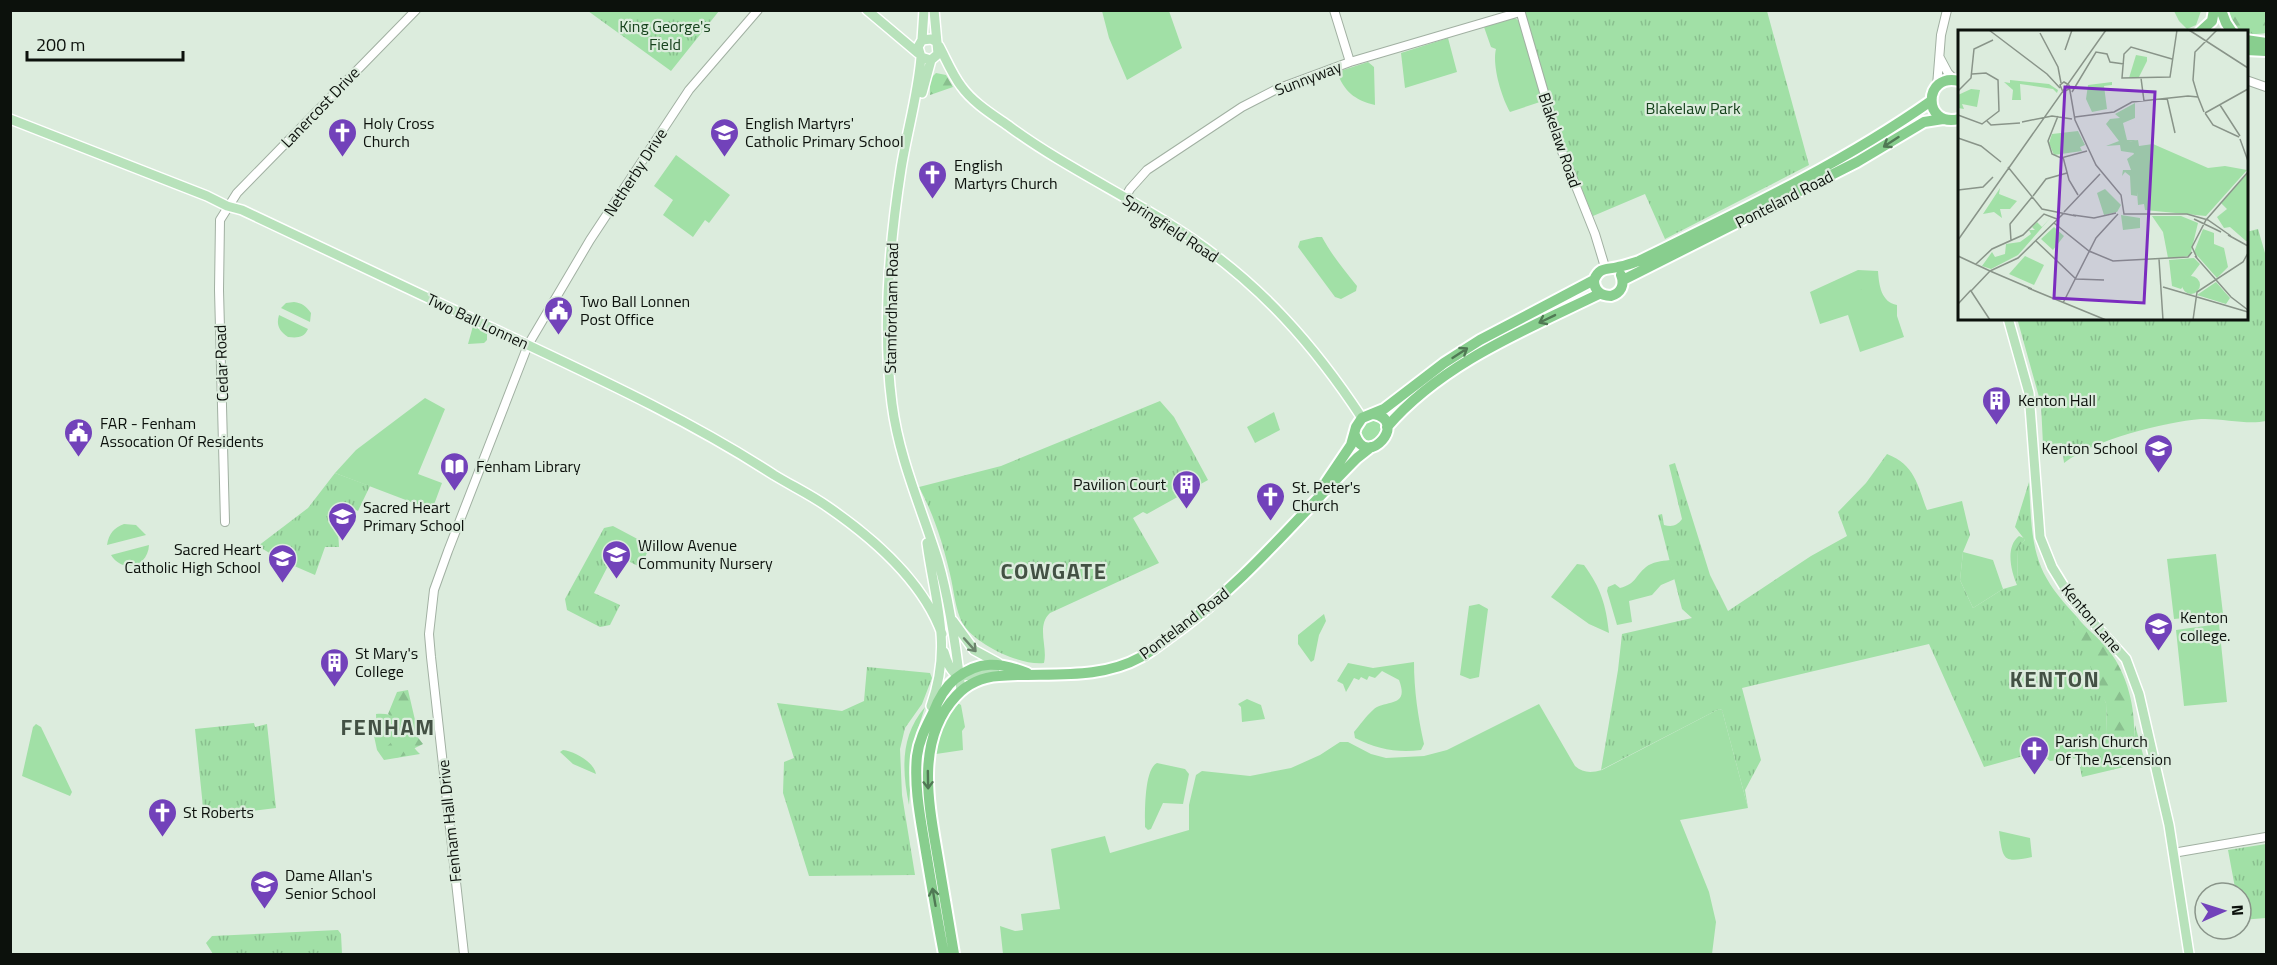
<svg xmlns="http://www.w3.org/2000/svg" width="2277" height="965" viewBox="0 0 2277 965" font-family="'Titillium Web',sans-serif">
  <defs>
    <pattern id="forest-firs" width="22" height="20" patternUnits="userSpaceOnUse" patternTransform="scale(1.5)"><rect width="22" height="20" fill="#a1e0a6"/><path d="M5 1l3.5 6h-7zM16 11l3.5 6h-7z" fill="#89bf8e"/></pattern>
    <pattern id="park-tufts" width="24" height="20" patternUnits="userSpaceOnUse" patternTransform="scale(1.5)"><rect width="24" height="20" fill="#a1e0a6"/><path d="M3 7l-1-3M5 7V3M7 7l1-3M15 17l-1-3M17 17v-4M19 17l1-3" fill="none" stroke="#89bf8e"/></pattern>
  </defs>
  <rect width="100%" height="100%" fill="#dcecdd"/>
  <path fill="#a1e0a6" d="M 1102,11 L 1169,11 L 1182,48 L 1127,80 L 1109,38 Z
    M 1515,18 L 1520,22 L 1543,101 L 1510,112 C 1501,96 1492,65 1496,49 L 1491,47 L 1484,27 Z
    M 1448,38 L 1457,72 L 1405,88 L 1401,53 Z
    M 1368,62 L 1374,67 L 1375,105 C 1354,100 1344,91 1337,72 Z
    M 676,155 L 730,195 L 709,223 L 705,220 L 693,237 L 663,215 L 673,200 L 654,186 Z
    M 1317,237 L 1322,237 C 1331,254 1344,270 1357,286 L 1356,291 L 1341,299 L 1335,297 L 1298,247 L 1300,241 Z
    M 1858,270 L 1878,271 C 1879,285 1881,302 1897,305 L 1897,316 L 1904,337 L 1860,352 L 1848,315 L 1820,324 L 1810,292 Z
    M 294,302 C 302,303 306,306 311,313 L 310,322 L 281,308 L 286,303 Z
    M 279,315 L 308,329 C 304,338 297,338 288,337 C 279,331 276,325 279,315 Z
    M 473,326 L 487,333 L 487,340 L 484,343 L 468,344 Z
    M 425,398 L 445,409 L 418,474 L 442,483 L 432,510 L 335,473 L 356,450 Z
    M 1274,412 L 1280,430 L 1255,443 L 1247,427 Z
    M 1371,419 L 1381,424 L 1383,431 L 1377,440 L 1365,443 L 1358,434 L 1362,424 Z
    M 124,524 L 136,525 L 146,535 L 107,545 C 109,533 114,528 124,524 Z
    M 149,545 C 148,567 123,574 111,555 Z
    M 1963,552 L 1993,560 L 2003,589 L 1973,608 L 1960,580 Z
    M 2216,554 L 2223,614 L 2174,619 L 2167,559 Z
    M 1670,560 L 1675,579 L 1661,585 L 1652,595 L 1629,601 L 1632,622 L 1617,625 L 1607,591 L 1608,587 L 1615,584 L 1620,588 C 1636,584 1635,576 1646,567 C 1652,562 1662,561 1670,560 Z
    M 1577,564 L 1584,565 C 1601,588 1606,605 1609,633 L 1589,624 L 1551,597 Z
    M 1479,604 L 1488,609 L 1479,677 L 1470,679 L 1460,675 L 1469,606 Z
    M 1324,614 L 1326,621 L 1319,635 L 1314,660 L 1311,662 L 1298,644 L 1298,635 Z
    M 2219,624 L 2227,702 L 2184,706 L 2176,630 Z
    M 1414,662 C 1414,690 1418,717 1424,744 L 1421,750 C 1397,753 1377,749 1355,738 L 1354,732 C 1360,725 1366,716 1373,710 C 1385,699 1410,709 1399,680 L 1382,671 L 1375,678 L 1369,676 L 1367,680 L 1361,677 L 1359,680 L 1354,678 L 1346,692 L 1343,684 L 1337,681 L 1348,663 L 1373,668 Z
    M 1247,699 L 1261,705 L 1265,719 L 1242,722 L 1241,707 L 1238,704 Z
    M 956,702 L 961,705 L 965,727 L 962,731 L 963,750 L 936,754 C 936,733 945,720 956,702 Z
    M 1539,704 L 1575,766 C 1583,773 1591,773 1602,770 L 1719,709 L 1722,710 L 1748,808 L 1680,820 L 1709,892 L 1716,922 L 1712,954 L 1003,954 L 1000,926 L 1015,931 L 1023,930 L 1021,914 L 1060,909 L 1051,849 L 1105,836 L 1110,853 L 1189,830 L 1189,805 L 1196,775 L 1202,771 L 1250,776 L 1291,768 L 1320,755 L 1340,742 L 1348,742 L 1371,754 L 1386,758 L 1424,756 L 1447,750 Z
    M 925,707 L 913,744 L 909,805 C 902,770 900,736 925,707 Z
    M 376,714 C 408,711 402,738 420,754 L 384,760 L 377,750 L 374,736 L 377,735 Z
    M 36,724 L 41,727 L 72,792 L 70,796 L 22,776 L 33,727 Z
    M 563,750 C 574,751 594,762 596,774 L 573,764 L 560,752 Z
    M 1157,763 L 1185,769 L 1189,774 L 1183,804 L 1163,803 L 1151,829 L 1148,830 L 1145,827 C 1145,813 1144,769 1157,763 Z
    M 1999,831 L 2030,838 L 2032,857 C 2003,863 2003,861 1999,831 Z"/>
  <path fill="url(#forest-firs)" d="M 2174,11 L 2201,11 L 2196,25 L 2187,29 L 2179,21 Z
    M 2229,11 L 2266,11 L 2266,33 C 2247,36 2234,35 2229,11 Z
    M 936,73 L 946,75 L 953,87 L 930,95 L 930,79 Z
    M 2019,536 L 2024,538 L 2025,540 L 2018,548 L 2017,585 C 2011,571 2005,547 2019,536 Z
    M 2077,617 C 2085,628 2097,636 2106,647 C 2127,671 2136,708 2134,740 L 2107,735 L 2106,703 L 2071,640 Z
    M 408,690 L 415,720 L 416,735 L 423,744 L 413,749 L 411,754 L 395,758 L 380,753 L 399,735 L 395,720 L 388,714 L 397,692 Z"/>
  <path fill="url(#park-tufts)" d="M 588,11 L 719,10 L 719,11 L 671,71 Z
    M 1525,11 L 1767,11 L 1809,165 L 1665,239 L 1645,194 L 1593,216 L 1561,141 Z
    M 2258,229 L 2265,253 L 2266,253 L 2266,421 C 2247,425 2222,418 2201,419 C 2164,422 2093,440 2064,463 L 2062,443 L 2043,445 L 2041,404 L 2017,318 L 2246,318 L 2246,232 Z
    M 1872,276 L 1873,288 L 1853,290 L 1852,278 Z
    M 1160,401 L 1174,417 L 1208,480 L 1147,514 L 1143,512 L 1133,518 L 1159,563 L 1050,613 C 1036,626 1048,647 1044,663 C 1020,666 975,644 963,624 C 955,610 954,590 950,574 C 943,544 934,515 919,487 L 1001,466 Z
    M 1887,454 C 1915,465 1917,484 1927,510 L 1962,501 L 1970,535 L 1963,552 L 1960,580 L 1973,608 L 2003,589 L 2017,585 L 2018,547 L 2025,540 L 2015,527 L 2029,482 C 2031,515 2030,550 2047,579 C 2055,593 2066,605 2077,617 L 2072,640 L 2085,653 L 2106,703 L 2107,734 L 2134,740 L 2135,725 L 2145,762 L 2082,777 L 2078,758 L 2050,761 L 2038,752 L 1984,767 L 1929,644 L 1742,688 L 1761,760 L 1745,790 L 1748,808 L 1722,710 L 1719,709 L 1601,770 L 1618,670 L 1622,634 L 1692,618 L 1682,609 L 1658,515 L 1662,514 L 1664,525 C 1672,527 1677,526 1682,519 L 1669,465 L 1675,463 L 1710,575 L 1728,611 L 1811,556 L 1847,536 L 1838,512 L 1866,483 Z
    M 335,473 L 370,486 L 358,511 L 342,503 L 337,512 L 339,547 L 325,547 L 315,575 L 285,562 L 285,557 L 281,555 L 276,557 L 258,546 L 308,508 Z
    M 613,526 L 645,543 L 647,553 L 640,567 L 624,559 L 611,560 L 594,593 L 620,605 L 610,625 L 600,627 L 567,610 L 565,599 L 604,528 Z
    M 867,667 L 930,673 L 932,678 L 922,704 L 905,728 L 900,749 L 902,795 L 915,875 L 809,876 L 783,793 L 784,762 L 794,758 L 777,703 L 842,711 L 864,701 Z
    M 254,723 L 255,727 L 267,724 L 276,808 L 204,817 L 195,729 Z
    M 2266,844 L 2266,918 L 2241,920 L 2241,893 L 2236,893 L 2228,850 Z
    M 338,930 L 341,934 L 342,954 L 213,954 L 206,943 L 212,936 Z"/>
  <g fill="none" stroke-linecap="round" stroke-linejoin="round">
    <defs>
      <path id="minor" d="M 1334,10 L 1350,62
        M 1520,10 L 1559,144 L 1595,234 L 1605,267
        M 1940,58 L 1948,73 L 1954,79
        M 2246,80 L 2266,87
        M 1937,86 L 1941,35 L 1947,10
        M 1125,198 L 1130,189 L 1147,170 L 1242,107 L 1277,89 L 1350,62 L 1520,12
        M 225,522 L 219,290 L 220,220 L 237,193 L 416,10
        M 2173,853 L 2266,837
        M 464,954 L 431,657 L 429,634 L 434,590 L 448,551 L 528,345 L 590,240 L 689,90 L 758,10"/>
      <path id="major" d="M 867,10 L 918,53
        M 934,10 L 938,54 L 931,60 L 921,57 L 918,47 L 922,40 L 931,39 L 937,42
        M 922,40 L 924,10
        M 939,46 C 946,59 952,74 961,86 C 973,103 993,115 1010,127 C 1066,168 1130,197 1188,236 C 1261,285 1314,345 1362,418
        M 921,57 C 918,95 907,131 901,169 C 889,246 882,327 892,404 C 899,459 922,509 938,561 C 950,602 956,647 961,690
        M 922,93 L 931,60
        M 10,119 L 207,196 L 227,206 L 242,210 C 326,250 411,290 496,330 C 591,375 686,418 774,475 C 792,486 811,495 828,507 C 873,538 923,581 942,634
        M 2008,318 L 2029,393 L 2040,537 L 2052,567 L 2071,598 L 2126,659 L 2139,694 L 2169,825 L 2189,954
        M 927,543 C 935,603 953,645 931,706
        M 953,621 L 974,650 L 998,663
        M 944,652 C 954,689 968,673 995,669"/>
      <path id="highway" d="M 2221,10 L 2226,23 L 2232,32
        M 2200,32 L 2212,21 L 2214,10
        M 2246,40 L 2266,43
        M 2246,50 L 2266,51
        M 1959,81 C 1923,72 1922,128 1959,119
        M 1594,280 C 1594,290 1600,296 1611,296 C 1621,293 1625,285 1621,275
        M 1623,280 L 1857,162 L 1924,122 L 1943,119
        M 1387,427 C 1442,363 1525,330 1599,294
        M 1355,435 C 1367,470 1409,421 1374,414
        M 1326,482 L 1351,445 L 1356,427 L 1362,418 L 1384,409 L 1444,363 L 1480,340 L 1594,280 C 1600,266 1607,270 1618,267 C 1625,266 1632,263 1639,261 C 1739,212 1840,165 1931,101
        M 944,954 C 937,918 931,882 925,846 C 920,816 914,786 917,756 C 919,740 926,727 933,713 C 938,700 944,688 955,679 C 979,660 1000,662 1027,673
        M 954,954 C 949,925 944,895 939,865 C 930,810 913,742 956,696 C 967,684 983,677 999,676 C 1047,672 1098,681 1141,657 C 1152,651 1161,643 1171,636 C 1242,586 1296,519 1357,458 L 1371,447"/>
    </defs>
    <use href="#minor" stroke="#a1b0a2" stroke-width="10"/>
    <use href="#major" stroke="#fff" stroke-width="12"/>
    <use href="#highway" stroke="#fff" stroke-width="14"/>
    <use href="#minor" stroke="#fff" stroke-width="8"/>
    <use href="#major" stroke="#b8e2bb" stroke-width="9"/>
    <use href="#highway" stroke="#88ce8e" stroke-width="10"/>
  </g>
  <defs><path id="oneway-shaft" d="M-6 0H5M1.5-3L5.5 0L1.5 3" fill="none" stroke-width="1.6" stroke-linecap="round" stroke-linejoin="round" transform="scale(1.5)"/></defs>
  <g stroke="#507954">
    <use href="#oneway-shaft" transform="translate(1891 142) rotate(147)"/>
    <use href="#oneway-shaft" transform="translate(1547 319) rotate(154)"/>
    <use href="#oneway-shaft" transform="translate(1460 353) rotate(-33)"/>
    <use href="#oneway-shaft" transform="translate(928 780) rotate(89)"/>
    <use href="#oneway-shaft" transform="translate(934 897) rotate(-100)"/>
  </g>
  <use stroke="#6b846c" href="#oneway-shaft" transform="translate(970 645) rotate(48)"/>
  <defs>
    <symbol id="church-pin" viewBox="-11 -11 22 30"><path d="M0 17L-7.5 6A9.5 9.5 0 1 1 7.5 6Z" fill="#7242ba" stroke="#dcecdd"/><path d="M-1.2-6h2.4v3.5h3.3v2.4h-3.3V6h-2.4V-.1h-3.3v-2.4h3.3Z" fill="#fff"/></symbol>
    <symbol id="school-pin" viewBox="-11 -11 22 30"><path d="M0 17L-7.5 6A9.5 9.5 0 1 1 7.5 6Z" fill="#7242ba" stroke="#dcecdd"/><path d="M0-5L7-2L0 1L-7-2ZM-4 1L0 2.5L4 1V4Q0 6-4 4Z" fill="#fff"/></symbol>
    <symbol id="civic-pin" viewBox="-11 -11 22 30"><path d="M0 17L-7.5 6A9.5 9.5 0 1 1 7.5 6Z" fill="#7242ba" stroke="#dcecdd"/><path d="M-.6-6.5H3V-4.5H.6V-3L4-1V1h2V6H-6V1h2V-1L-.6-3ZM-1.2 2.5V6h2.4V2.5Z" fill="#fff"/></symbol>
    <symbol id="building-pin" viewBox="-11 -11 22 30"><path d="M0 17L-7.5 6A9.5 9.5 0 1 1 7.5 6Z" fill="#7242ba" stroke="#dcecdd"/><path d="M-4-6H4V6H1V3H-1V6H-4ZM-2.5-4.3h1.7v1.8h-1.7ZM.8-4.3h1.7v1.8H.8ZM-2.5-1h1.7V.8h-1.7ZM.8-1h1.7V.8H.8Z" fill="#fff"/></symbol>
    <symbol id="library-pin" viewBox="-11 -11 22 30"><path d="M0 17L-7.5 6A9.5 9.5 0 1 1 7.5 6Z" fill="#7242ba" stroke="#dcecdd"/><path d="M-6-4Q-3-5.5-.7-3.5V5Q-3 3-6 4ZM6-4Q3-5.5 .7-3.5V5Q3 3 6 4Z" fill="#fff"/></symbol>
  </defs>
  <g fill-rule="evenodd">
    <use href="#church-pin" x="326" y="116" width="33" height="45"/>
    <use href="#school-pin" x="708" y="116" width="33" height="45"/>
    <use href="#church-pin" x="916" y="158" width="33" height="45"/>
    <use href="#civic-pin" x="542" y="294" width="33" height="45"/>
    <use href="#building-pin" x="1980" y="384" width="33" height="45"/>
    <use href="#civic-pin" x="62" y="416" width="33" height="45"/>
    <use href="#school-pin" x="2142" y="432" width="33" height="45"/>
    <use href="#library-pin" x="438" y="450" width="33" height="45"/>
    <use href="#building-pin" x="1170" y="468" width="33" height="45"/>
    <use href="#church-pin" x="1254" y="480" width="33" height="45"/>
    <use href="#school-pin" x="326" y="500" width="33" height="45"/>
    <use href="#school-pin" x="600" y="538" width="33" height="45"/>
    <use href="#school-pin" x="266" y="542" width="33" height="45"/>
    <use href="#school-pin" x="2142" y="610" width="33" height="45"/>
    <use href="#building-pin" x="318" y="646" width="33" height="45"/>
    <use href="#church-pin" x="2018" y="734" width="33" height="45"/>
    <use href="#church-pin" x="146" y="796" width="33" height="45"/>
    <use href="#school-pin" x="248" y="868" width="33" height="45"/>
  </g>
  <g text-anchor="middle" stroke-width="4.5" stroke-linejoin="round" paint-order="stroke">
    <g font-size="16" fill="#16421c" stroke="#dcecdd">
      <text x="665" y="32">King George's<tspan x="665" dy="18">Field</tspan></text>
      <text x="1693" y="114">Blakelaw Park</text>
    </g>
    <g font-size="16" fill="#0c110c" stroke="#dcecdd">
      <text transform="translate(1308 78) rotate(-21)" y="6">Sunnyway</text>
      <text transform="translate(320 107) rotate(-46)" y="6">Lanercost Drive</text>
      <text transform="translate(1560 140) rotate(71)" y="6">Blakelaw Road</text>
      <text transform="translate(635 172) rotate(-57)" y="6">Netherby Drive</text>
      <text transform="translate(1784 199) rotate(-27)" y="6">Ponteland Road</text>
      <text transform="translate(1171 228) rotate(33)" y="6">Springfield Road</text>
      <text transform="translate(891 308) rotate(-89)" y="6">Stamfordham Road</text>
      <text transform="translate(478 321) rotate(25)" y="6">Two Ball Lonnen</text>
      <text transform="translate(221 363) rotate(-92)" y="6">Cedar Road</text>
      <text transform="translate(2092 618) rotate(50)" y="6">Kenton Lane</text>
      <text transform="translate(1184 623) rotate(-37)" y="6">Ponteland Road</text>
      <text transform="translate(449 821) rotate(-96)" y="6">Fenham Hall Drive</text>
    </g>
    <g font-size="16" fill="#0c110c" stroke="#dcecdd" text-anchor="start">
      <text x="363" y="129">Holy Cross<tspan x="363" dy="18">Church</tspan></text>
      <text x="745" y="129">English Martyrs'<tspan x="745" dy="18">Catholic Primary School</tspan></text>
      <text x="954" y="171">English<tspan x="954" dy="18">Martyrs Church</tspan></text>
      <text x="580" y="307">Two Ball Lonnen<tspan x="580" dy="18">Post Office</tspan></text>
      <text x="2018" y="406">Kenton Hall</text>
      <text x="100" y="429">FAR - Fenham<tspan x="100" dy="18">Assocation Of Residents</tspan></text>
      <text x="2138" y="454" text-anchor="end">Kenton School</text>
      <text x="476" y="472">Fenham Library</text>
      <text x="1166" y="490" text-anchor="end">Pavilion Court</text>
      <text x="1292" y="493">St. Peter's<tspan x="1292" dy="18">Church</tspan></text>
      <text x="363" y="513">Sacred Heart<tspan x="363" dy="18">Primary School</tspan></text>
      <text x="638" y="551">Willow Avenue<tspan x="638" dy="18">Community Nursery</tspan></text>
      <text x="261" y="555" text-anchor="end">Sacred Heart<tspan x="261" dy="18">Catholic High School</tspan></text>
      <text x="2180" y="623">Kenton<tspan x="2180" dy="18">college.</tspan></text>
      <text x="355" y="659">St Mary's<tspan x="355" dy="18">College</tspan></text>
      <text x="2055" y="747">Parish Church<tspan x="2055" dy="18">Of The Ascension</tspan></text>
      <text x="183" y="818">St Roberts</text>
      <text x="285" y="881">Dame Allan's<tspan x="285" dy="18">Senior School</tspan></text>
    </g>
    <g font-size="22" font-weight="bold" letter-spacing="1.5" fill="#435144" stroke="#dcecdd">
      <text x="1054" y="579">COWGATE</text>
      <text x="2055" y="687">KENTON</text>
      <text x="388" y="735">FENHAM</text>
    </g>
  </g>
  <g transform="translate(1958 30)">
    <rect width="290" height="290" fill="#dcecdd"/>
    <path d="M 52,50 L 91,54 L 100,60 L 99,63 L 95,59 L 62,54 L 63,70 L 54,70 L 55,60 L 46,52 L 52,53 ZM 13,59 L 22,60 L 19,77 L 4,74 L 6,79 L 0,78 L 0,65 ZM 180,110 L 181,116 L 195,114 L 250,138 L 267,136 L 289,140 L 248,186 L 187,180 L 186,174 L 180,175 L 179,162 L 179,166 L 173,165 L 172,146 L 167,142 L 164,146 L 165,140 L 173,140 L 169,129 L 176,124 L 170,112 ZM 289,144 L 289,211 L 288,211 L 272,197 L 266,198 L 259,187 L 269,179 L 263,173 ZM 194,186 L 223,186 L 240,193 L 232,226 L 210,228 L 205,202 ZM 245,199 L 256,203 L 256,214 L 266,218 L 270,237 L 259,248 L 236,222 ZM 236,228 L 242,234 L 223,259 L 214,256 L 211,230 Z" fill="#a1e0a6"/>
    <path d="M 67,226 L 86,235 L 76,255 L 51,244 Z" fill="#a1e0a6"/>
    <path d="M 178,25 L 189,27 L 189,31 L 181,47 L 171,48 ZM 154,52 L 154,55 L 146,56 L 149,79 L 134,82 L 128,69 L 130,55 ZM 177,73 L 177,88 L 165,93 L 169,110 L 180,110 L 171,112 L 176,123 L 163,121 L 162,115 L 148,116 L 161,111 L 148,94 L 152,89 L 162,88 L 157,84 ZM 120,101 L 127,115 L 122,117 L 124,121 L 96,125 L 91,113 L 94,104 ZM 42,158 L 41,164 L 59,171 L 52,179 L 42,179 L 44,188 L 36,182 L 25,184 ZM 147,159 L 163,175 L 159,182 L 146,185 L 139,163 ZM 163,185 L 182,188 L 182,198 L 165,200 ZM 94,186 L 60,225 L 33,239 L 24,236 L 34,222 L 37,227 L 47,224 L 48,214 L 62,212 L 73,204 L 71,200 L 77,200 L 74,197 L 79,192 L 84,197 ZM 96,197 L 106,206 L 95,220 L 83,209 ZM224 255a9 9 0 1 1 18 0a9 9 0 1 1-18 0ZM 258,252 L 272,268 L 268,274 L 239,265 Z" fill="#a1e0a6"/>
    <path fill="none" stroke="#899489" stroke-width="1.5" d="M 31,0 L 89,44 L 102,58M 231,0 L 290,38M 82,3 L 100,37 L 103,53M 107,20 L 114,0M 214,29 L 173,17 L 166,24 L 164,48 L 212,47 L 219,0M 183,48 L 186,71M 111,59 L 105,62 L 102,55 L 106,52 L 111,55 L 117,90 L 138,135 L 163,165 L 166,184 L 229,184 L 250,190 L 273,206M 0,61 L 13,48 L 16,19 L 35,10M 114,62 L 138,22 L 149,24 L 152,32 L 166,34M 240,67 L 235,50 L 237,22 L 259,0M 209,68 L 217,103M 262,75 L 282,106M 247,83 L 255,95 L 281,107M 247,83 L 290,59M 0,85 L 24,94 L 41,81 L 40,50 L 28,43 L 14,44M 100,86 L 90,111 L 94,124 L 103,128 L 129,121M 117,87 L 156,82 L 174,72 L 230,66 L 240,67 L 246,82M 29,91 L 33,95 L 62,93M 64,92 L 94,86 L 114,89M 0,108 L 23,116 L 43,132M 282,109 L 290,131M 105,127 L 111,150 L 120,165M 50,137 L 84,179 L 118,186M 0,160 L 25,157 L 35,147M 75,166 L 88,149 L 109,143M 106,182 L 142,144M 115,185 L 136,188 L 158,183M 236,189 L 263,202M 96,193 L 131,221 L 155,231 L 230,227 L 234,222M 270,205 L 290,216M 0,210 L 148,0M 53,211 L 52,194 L 74,167M 78,211 L 118,249 L 146,250M 0,226 L 32,241M 237,226 L 273,267 L 290,280M 239,228 L 234,217 L 248,190 L 290,142M 201,229 L 205,290M 18,234 L 34,219 L 65,205 L 86,184 L 99,189M 32,241 L 60,228 L 106,183M 32,241 L 74,259M 205,257 L 290,282M 70,258 L 148,290M 13,261 L 32,290M 13,261 L 32,241M 105,273 L 138,208 L 160,184M 0,274 L 13,260M 235,290 L 239,262 L 285,232 L 290,223"/>
    <path fill="#7b2cbf" fill-opacity="0.15" stroke="#7b2cbf" stroke-width="3" d="M 107,57 L 197,62 L 186,273 L 96,268 Z"/>
    <rect width="290" height="290" fill="none" stroke="#0c110c" stroke-width="3"/>
  </g>
  <rect width="2277" height="965" fill="none" stroke="#0c110c" stroke-width="24"/>
  <g transform="translate(2223 911) rotate(87)"><circle r="28" fill="#dcecdd" stroke="#899489" stroke-width="1.5"/>
  <path d="M0-4.5L10 22L0 15L-10 22Z" fill="#7242ba"/>
  <text y="-9" font-size="16" font-weight="bold" text-anchor="middle" fill="#0c110c">N</text>
  </g>
  <path d="M27 51v9h156v-9" fill="none" stroke="#0c110c" stroke-width="3"/>
  <text x="36" y="51" font-size="18" fill="#0c110c" stroke="#dcecdd" stroke-width="4.5" paint-order="stroke">200 m</text>
</svg>
